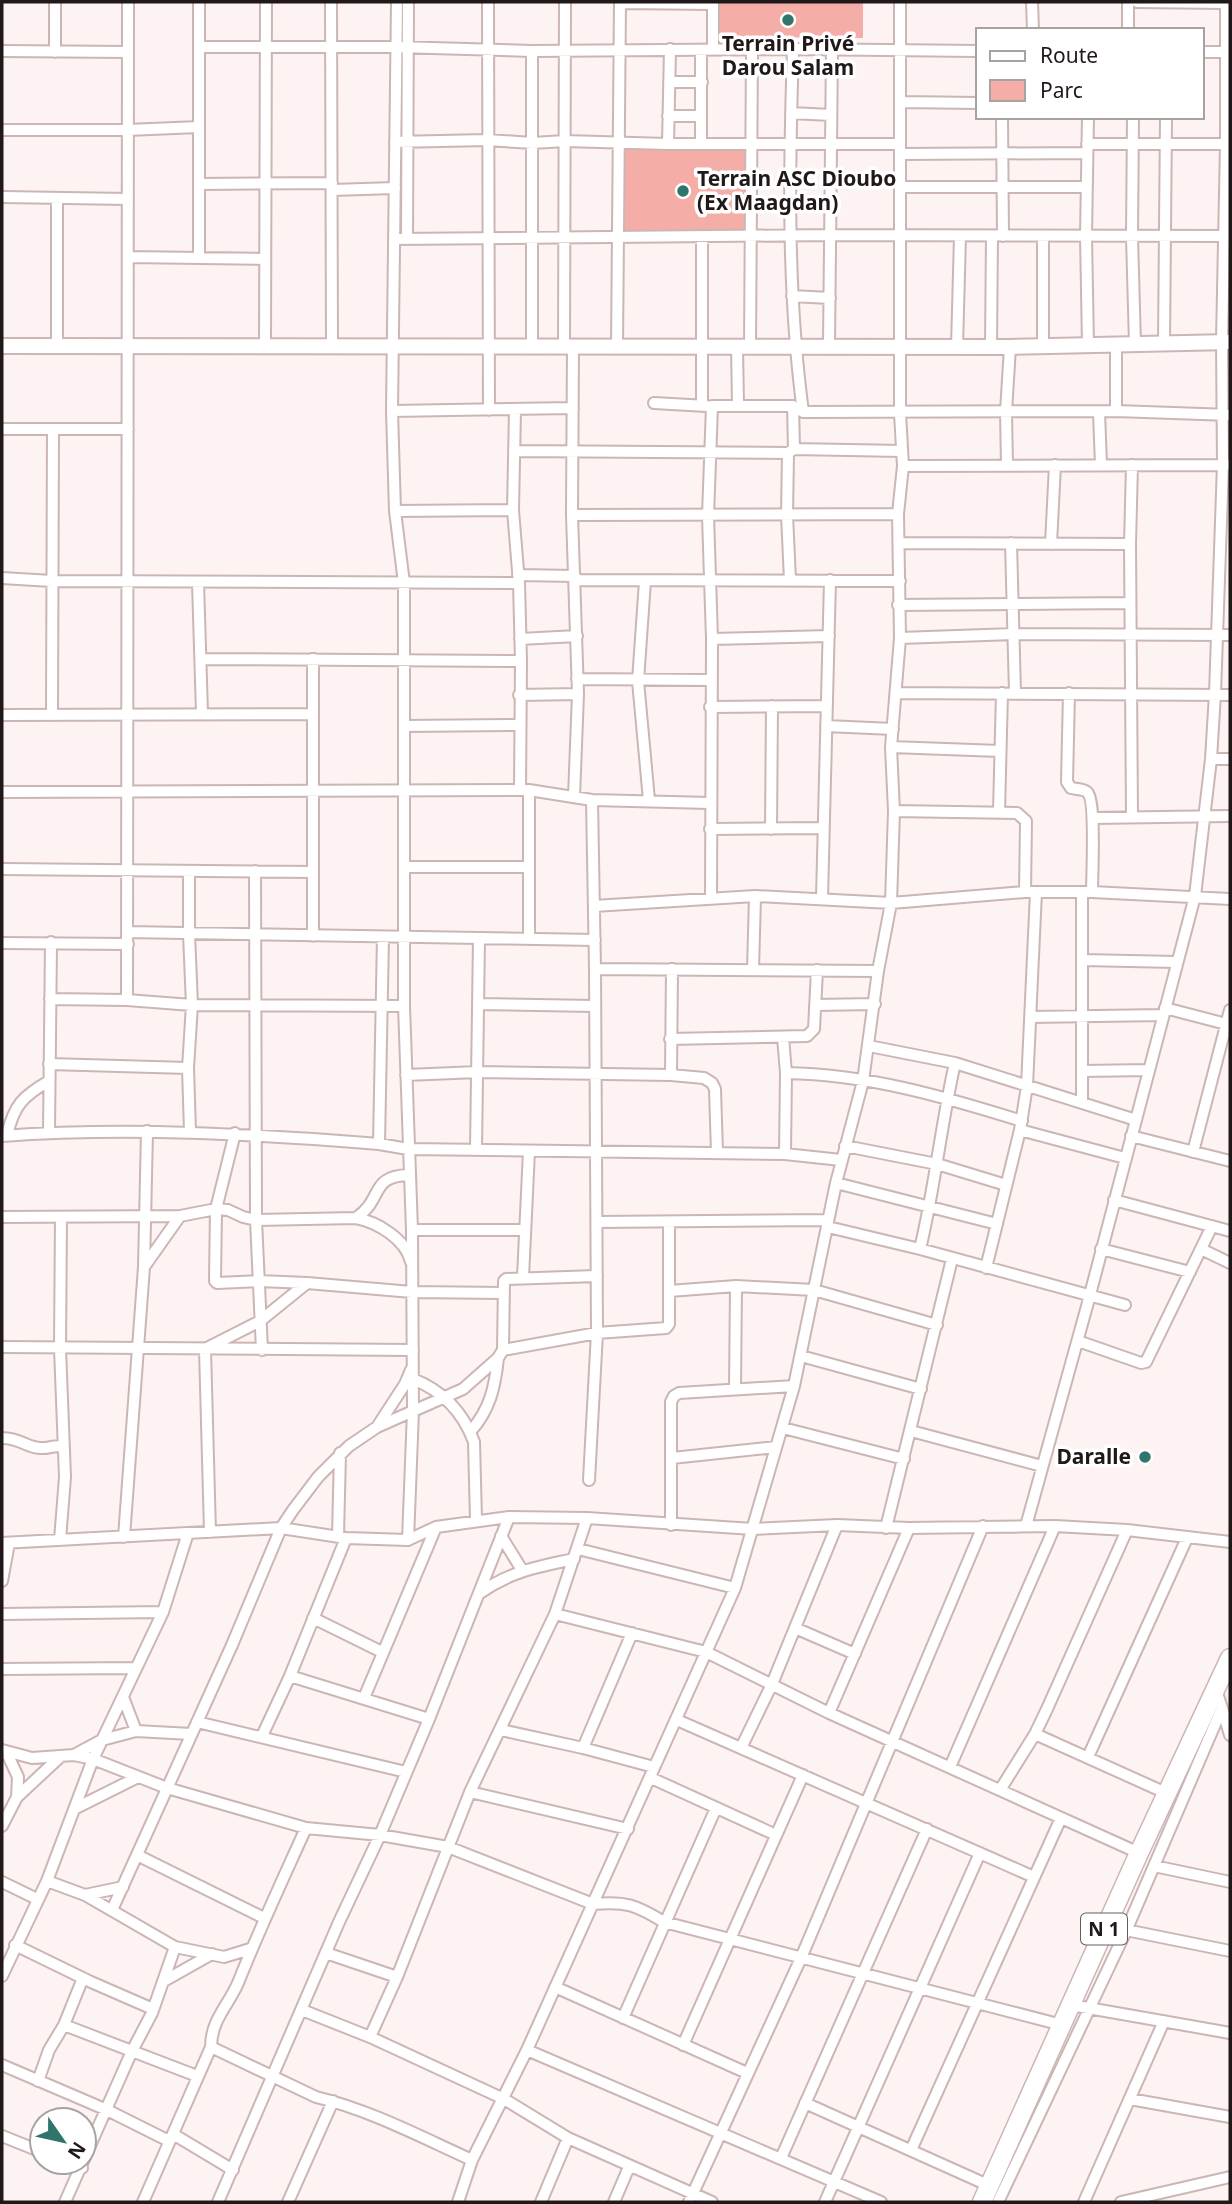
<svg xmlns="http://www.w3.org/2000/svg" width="1232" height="2204" viewBox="0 0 1232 2204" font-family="'Noto Sans',sans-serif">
  <rect width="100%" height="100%" fill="#fdf3f3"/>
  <path fill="#f5ada8" d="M 714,2 L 863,2 L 863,38 L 714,37 Z
    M 621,147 L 746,147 L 746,234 L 620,234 Z"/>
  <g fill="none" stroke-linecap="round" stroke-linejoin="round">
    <defs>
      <path id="minor" d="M 199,2 L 199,258
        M 331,2 L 332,347
        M 397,2 L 392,411 L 395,511 L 404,583 L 404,1006 L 412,1230 L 413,1411 L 408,1540
        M 488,2 L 489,410
        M 713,2 L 713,50
        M 1032,2 L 1033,30
        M 1137,2 L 1226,3
        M 620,3 L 713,4
        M 1128,30 L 1128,2
        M 199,47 L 397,47 L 532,51 L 793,49 L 978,51
        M 793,49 C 789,170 787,292 803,412
        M 2,51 L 128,52
        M 532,51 L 532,348
        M 55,52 L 55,2
        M 1202,52 L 1230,52
        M 669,82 L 702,82
        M 900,102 L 978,103
        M 791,113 L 831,115
        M 668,116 L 701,116
        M 1002,117 L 1003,236
        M 1088,117 L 1086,236 L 1088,344
        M 1133,117 L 1132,237 L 1135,344
        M 2,130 L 127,130 L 199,127
        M 395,142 L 487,140 L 533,143 L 565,141 L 668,144 L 900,144
        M 668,144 L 670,49
        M 701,144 L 701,50
        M 1087,144 L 1230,144
        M 900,154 L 1087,153
        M 200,184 L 332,183
        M 900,187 L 1087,187
        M 332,190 L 395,188
        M 2,197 L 128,199
        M 1043,236 L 1043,345
        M 395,239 L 832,235 L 1230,236
        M 407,239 L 408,2
        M 128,257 L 265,259
        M 792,296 L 830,298
        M 1164,344 L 1166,117
        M 57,346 L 57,198
        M 265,346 L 266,2
        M 829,346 L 832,49
        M 564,347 L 565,2
        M 573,347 L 572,515 L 578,694 L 574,797
        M 617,347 L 620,2
        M 737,347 L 738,405
        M 750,347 L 752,50
        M 957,347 L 960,236
        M 991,347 L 992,236
        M 654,403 L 707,406
        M 702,405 L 702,237
        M 515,409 L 513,510 L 519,583 L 521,661 L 520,790
        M 392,411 L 573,408
        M 1116,411 L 1116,344
        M 1099,412 L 1101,465
        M 2,429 L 128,429
        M 794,449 L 902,451
        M 514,451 L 788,453
        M 1007,465 L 1006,412 L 1010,347
        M 1132,465 L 1130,544 L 1132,816
        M 903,466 L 1227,465
        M 395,511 L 513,510
        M 572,515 L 898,514
        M 900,543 L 1130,544
        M 1011,543 L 1015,693
        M 1051,544 L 1055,465
        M 518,575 L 575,576
        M 2,578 L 52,581 L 519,583
        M 576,580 L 900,581
        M 790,580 L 787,515 L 788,453 L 794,449 L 793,406
        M 645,581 L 638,681 L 649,800
        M 198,582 L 202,714
        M 898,605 L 1130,603
        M 900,638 L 1014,634 L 1230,635
        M 520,639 L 577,636
        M 712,639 L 829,636
        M 202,659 L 521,661
        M 577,679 L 711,680
        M 896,693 L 1230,695
        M 1069,693 L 1067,782 L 1071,788 C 1076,789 1084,789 1087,792 C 1096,799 1092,877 1092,892
        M 519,695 L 578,694
        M 710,707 L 827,706
        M 52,714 L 53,429
        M 2,715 L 313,714
        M 404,726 L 519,725
        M 826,726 L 893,729
        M 891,747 L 1000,751
        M 1211,759 L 1230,759
        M 529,790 L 529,939
        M 2,792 L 529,790 L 592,800 L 710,803
        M 894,811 L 1017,813 L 1026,821 L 1025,892
        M 999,812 L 1002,693
        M 1093,818 L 1230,816
        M 710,829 L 823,828
        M 771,829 L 772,706
        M 404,867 L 529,867
        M 2,869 L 313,872
        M 189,871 L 189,934 L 192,1005 L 188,1068 L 190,1131
        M 255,871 L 256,1220 L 262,1350
        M 711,898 L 712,639 L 708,516 L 712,406 L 793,406 L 803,412 L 1116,411 L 1230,415
        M 822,898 L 830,580
        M 594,906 L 755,896 L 891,903 L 1025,892 L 1092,892 L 1230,899
        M 127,932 L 595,940
        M 313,936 L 313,659
        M 2,943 L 128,944
        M 1083,960 L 1176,962
        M 595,969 L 878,971
        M 753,970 L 755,896
        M 50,999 L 127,1000 L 192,1005 L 404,1006
        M 127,1000 L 128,2
        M 478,1004 L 594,1006
        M 815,1005 L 875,1004
        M 1165,1008 L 1230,1025
        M 1030,1017 L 1163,1015
        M 783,1037 L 786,1073 C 867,1074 945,1097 1022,1121
        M 670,1039 L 807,1036 L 814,1029 L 817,970
        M 869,1046 L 955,1063 L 1136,1120
        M 49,1064 L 188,1068
        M 1082,1071 L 1148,1070
        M 406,1075 L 478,1072 L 671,1075 L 704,1078 L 712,1083 L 715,1089 L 717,1153
        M 671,1075 L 672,969
        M 1082,1103 L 1082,893
        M 1020,1130 L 1125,1158
        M 49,1132 L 51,942
        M 235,1133 L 216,1209 L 215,1281 L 217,1283 L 259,1281 L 307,1283
        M 7,1135 C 14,1105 23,1096 49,1081
        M 2,1136 C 128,1127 253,1134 379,1144 L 408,1149 L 785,1154 L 841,1160
        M 1131,1136 L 1230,1161
        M 379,1144 L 383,937
        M 845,1146 L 937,1164 L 1006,1185
        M 476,1149 L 479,938
        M 1193,1152 L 1230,1010
        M 785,1154 L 786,1073
        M 836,1183 L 997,1224
        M 1114,1200 L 1230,1231
        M 2,1217 L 180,1216 L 216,1209 L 228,1210 L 243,1217 L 256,1220 L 356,1218 C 384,1199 369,1176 409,1175
        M 356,1218 C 377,1222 406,1239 411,1262
        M 597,1222 L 828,1220
        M 828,1227 L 920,1249 L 1125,1305
        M 412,1230 L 524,1230
        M 920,1249 C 935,1187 941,1124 955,1063
        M 1101,1249 L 1190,1272
        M 1201,1249 L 1230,1263
        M 144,1267 L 180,1216
        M 986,1268 L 1020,1130 L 1027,1086 L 1036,892
        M 523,1277 L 529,1151
        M 669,1291 L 736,1286 L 814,1290 L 937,1325
        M 1078,1341 L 1141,1363 L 1146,1362 L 1212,1226
        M 2,1347 L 413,1350
        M 503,1350 L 597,1333 L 666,1328 L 669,1324 L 669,1222
        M 801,1356 L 921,1389
        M 413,1379 C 443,1391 463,1412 474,1442 L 476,1520
        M 735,1389 L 736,1286
        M 377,1427 L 405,1384 L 411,1370
        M 783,1428 L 904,1459
        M 911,1431 L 1042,1466
        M 470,1432 C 490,1410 495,1387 498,1358
        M 2,1438 C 21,1438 27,1448 41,1448 C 49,1449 54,1444 63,1447
        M 672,1458 L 776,1447
        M 589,1480 L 597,1333 L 595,969 L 592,800
        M 671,1525 L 671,1402 L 674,1396 L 679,1393 L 794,1386
        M 1026,1526 L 1087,1306 L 1195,896 L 1211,759 L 1215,694 L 1223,464 L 1222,341 L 1226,144 L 1226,2
        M 886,1528 L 952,1259
        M 210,1532 L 205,1349 L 260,1321 L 307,1283 L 412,1292 L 504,1293
        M 338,1536 L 340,1453
        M 501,1536 L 522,1570
        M 124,1537 L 144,1267 L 147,1131
        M 60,1540 L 65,1477 L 60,1348 L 61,1218
        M 2,1543 L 281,1528 L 346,1538 L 408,1540 L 436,1527 L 509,1517 L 587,1518 L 753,1529 L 837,1525 L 909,1528 L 1055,1526 L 1127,1530 L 1230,1542
        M 578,1549 L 735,1588
        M 2,1581 L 9,1543
        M 480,1593 C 511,1571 538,1567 574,1559
        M 2,1614 L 163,1612
        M 555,1614 L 706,1652 L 829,1713 L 1139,1853
        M 313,1618 L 382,1652
        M 795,1628 L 855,1654
        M 2,1669 L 135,1668
        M 290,1676 L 429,1719
        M 123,1697 L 136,1731
        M 364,1698 L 436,1527
        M 1222,1708 L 1230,1735
        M 829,1713 L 909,1528
        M 677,1720 L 1034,1877
        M 197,1722 L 406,1772
        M 501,1730 L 583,1748 L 654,1767
        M 1035,1734 L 1166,1793
        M 262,1736 L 290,1676 L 346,1538
        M 583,1748 L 632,1633
        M 741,1748 L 772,1684 L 837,1525
        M 2,1750 L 32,1758 L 74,1755 L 93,1759 L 167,1788 L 306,1828 L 380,1835 L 448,1847 L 593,1904 C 626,1901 636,1905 664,1922 L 1062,2025
        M 6,1751 L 18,1777 L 17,1797
        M 74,1755 L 102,1740 L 136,1731 L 191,1734
        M 1088,1757 L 1187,1538
        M 950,1767 L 1055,1526
        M 651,1778 L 776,1835
        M 1000,1790 L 1035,1734 L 1047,1709 L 1127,1530
        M 470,1792 L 628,1829
        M 76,1808 L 138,1777
        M 2,1826 L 17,1797 L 60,1757
        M 137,1855 L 264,1918
        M 1154,1866 L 1230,1882
        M 47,1881 L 85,1895 L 175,1947 L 224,1957 L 250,1949
        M 2,1882 L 37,1899
        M 85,1895 L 123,1887
        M 112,1910 L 232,1645 L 281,1528 L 293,1510 L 318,1477 L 349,1446 L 377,1427 L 463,1389 L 498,1358 L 503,1350 L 504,1281 L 506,1279 L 597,1276
        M 1106,1926 L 1230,1951
        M 15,1945 L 91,1982 L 153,2009
        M 326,1953 L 397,1977
        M 2,1976 L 47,1881 L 93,1759 L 163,1612 L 188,1533
        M 164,1981 L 212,1954
        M 555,1987 L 747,2073
        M 1071,2005 L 1230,2033
        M 302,2010 L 370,2037 L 504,2099 L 568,2138 L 712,2202
        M 623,2018 L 716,1808
        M 64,2025 L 83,1978
        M 370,2037 L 397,1977 L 470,1792 L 555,1614 L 587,1518
        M 683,2045 L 803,1775
        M 211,2047 L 316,2097 C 370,2110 421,2137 472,2160
        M 527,2050 L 881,2202
        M 2,2065 L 107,2110
        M 38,2081 L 49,2050 L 64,2025 L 197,2076
        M 1130,2099 L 1230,2117
        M 805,2103 L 990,2186
        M 107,2110 L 169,2141
        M 173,2134 L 233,2170
        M 2,2136 L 42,2152
        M 911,2150 L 1061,1818
        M 781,2158 L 927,1829
        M 66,2162 L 82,2168
        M 65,2202 L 132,2051 L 152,2013 L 175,1947
        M 143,2202 L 211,2047 C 211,2020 228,2006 238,1983 C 259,1930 283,1879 306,1828
        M 218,2202 L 339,1922 L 380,1835 L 429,1719 L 509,1517
        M 288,2202 L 333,2101
        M 458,2202 L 472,2160 L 527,2050 L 735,1588 L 794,1386 L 836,1183 L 863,1081 L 878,971 L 891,903 L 894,811 L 891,747 L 900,638 L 898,514 L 903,466 L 900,413 L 900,2
        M 541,2202 L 568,2138
        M 614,2202 L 629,2167
        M 689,2202 L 801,1958 L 983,1526
        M 825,2202 L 980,1853
        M 998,2202 L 1126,1931 L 1222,1708 L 1216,1690
        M 1084,2202 L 1164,2021
        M 1121,2202 L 1230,2177"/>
      <path id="major" d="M 2,346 L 1010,347 L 1230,342"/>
      <path id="highway" d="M 982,2202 L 1139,1853 L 1230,1658"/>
    </defs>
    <use href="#minor" stroke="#cbb6b4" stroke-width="14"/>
    <use href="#major" stroke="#cbb6b4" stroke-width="18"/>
    <use href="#highway" stroke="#cbb6b4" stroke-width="21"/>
    <use href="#minor" stroke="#fff" stroke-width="10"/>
    <use href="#major" stroke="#fff" stroke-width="14"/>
    <use href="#highway" stroke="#fff" stroke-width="18"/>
  </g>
  <g fill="#2f756b" stroke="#fff" stroke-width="2.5">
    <circle cx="788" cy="20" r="7"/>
    <circle cx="683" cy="191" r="7"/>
    <circle cx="1145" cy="1457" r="7"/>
  </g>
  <g text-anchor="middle" stroke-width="7" stroke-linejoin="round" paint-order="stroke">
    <rect fill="#fff" stroke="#645e5e" stroke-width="2" x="1081" y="1913.5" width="46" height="31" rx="5"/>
    <g font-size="19" font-weight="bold" fill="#211919">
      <text x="1104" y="1936">N 1</text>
    </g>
    <g font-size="21" font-weight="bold" fill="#211919" stroke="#fff">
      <text x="788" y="51">Terrain Privé<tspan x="788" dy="24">Darou Salam</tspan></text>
      <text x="697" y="186" text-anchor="start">Terrain ASC Dioubo<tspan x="697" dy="24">(Ex Maagdan)</tspan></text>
      <text x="1131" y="1464" text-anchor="end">Daralle</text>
    </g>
  </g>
  <rect width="1232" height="2204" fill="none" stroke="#211919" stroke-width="7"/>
  <rect x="976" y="28" width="228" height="91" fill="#ffffff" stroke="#a6a3a3" stroke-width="2"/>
  <rect x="990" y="51" width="35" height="10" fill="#ffffff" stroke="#a6a3a3" stroke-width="2"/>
  <text x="1040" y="63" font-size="21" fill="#211919">Route</text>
  <rect x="990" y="80" width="35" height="21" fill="#f5ada8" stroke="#a6a3a3" stroke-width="2"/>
  <text x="1040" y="98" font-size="21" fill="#211919">Parc</text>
  <g transform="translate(63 2141) rotate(124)"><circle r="33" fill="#ffffff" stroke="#a6a3a3" stroke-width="2"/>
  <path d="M0-5L12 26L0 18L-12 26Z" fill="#2f756b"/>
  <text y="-10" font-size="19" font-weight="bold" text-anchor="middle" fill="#211919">N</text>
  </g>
</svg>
